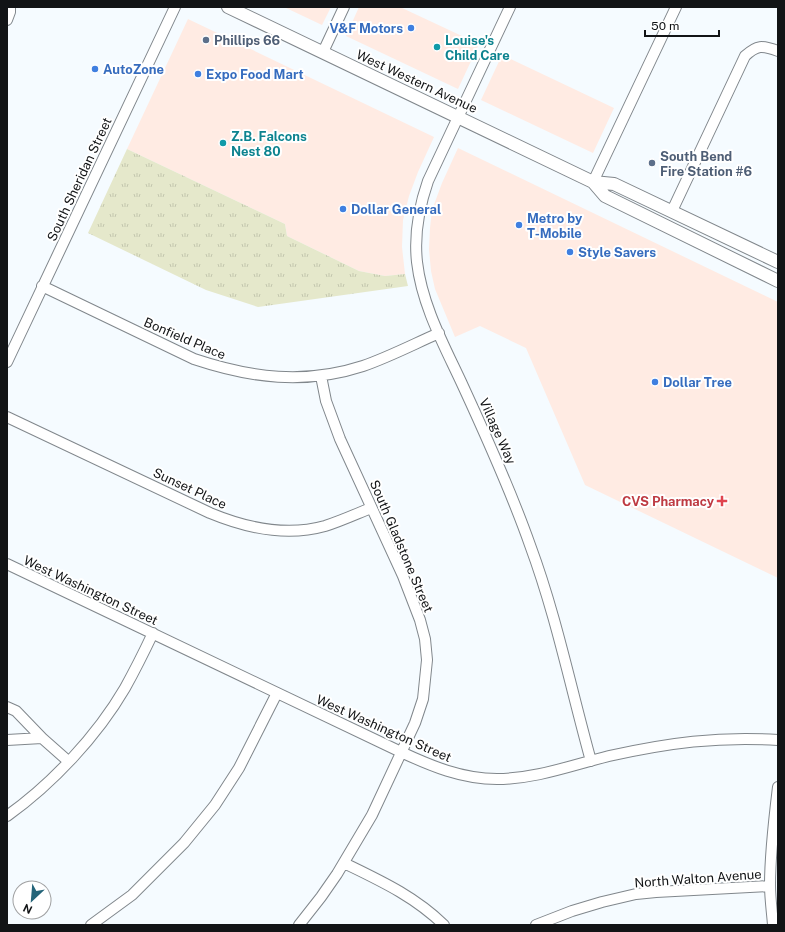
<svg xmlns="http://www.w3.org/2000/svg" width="785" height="932" viewBox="0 0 785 932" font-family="'Public Sans',sans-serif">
  <defs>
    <pattern id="grass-tufts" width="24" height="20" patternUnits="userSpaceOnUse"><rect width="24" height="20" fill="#e5e8cb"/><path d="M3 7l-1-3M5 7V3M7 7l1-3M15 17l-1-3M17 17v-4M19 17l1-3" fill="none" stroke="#c3c6ae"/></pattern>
  </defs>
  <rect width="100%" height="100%" fill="#f5fbff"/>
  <path fill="#ffebe3" d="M 284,7 L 331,7 L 322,25 Z
    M 359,7 L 400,7 L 479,44 L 458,89 L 346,36 Z
    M 188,19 L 434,137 L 418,172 L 409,196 L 403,220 L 402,247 L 405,274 L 385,276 L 359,271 L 287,236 L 285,224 L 127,149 Z
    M 502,55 L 614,108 L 593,153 L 481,100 Z
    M 458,148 L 778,302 L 778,578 L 585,485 L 526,348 L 480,326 L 455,337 L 435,289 L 431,271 L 429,249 L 430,228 L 432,210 L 442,183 Z"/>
  <path fill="url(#grass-tufts)" d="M 127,149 L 285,224 L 287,236 L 359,271 L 385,276 L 405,274 L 408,286 L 258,307 L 206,290 L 88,233 Z"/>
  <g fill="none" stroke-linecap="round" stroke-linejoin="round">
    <defs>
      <path id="minor" d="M 510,7 L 428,181 C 419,207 414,234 417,262 C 422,306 445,347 463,386 C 487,438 511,491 530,545 C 556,615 571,689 591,761
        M 7,20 L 10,12 L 10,7
        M 323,52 L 344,7
        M 593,182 L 676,7
        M 672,211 L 745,56 C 757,45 762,45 778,51
        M 42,286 L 194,359 C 251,378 305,385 363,366 C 389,357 414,344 439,333
        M 7,362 L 175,7
        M 7,417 L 210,513 C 246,528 286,537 325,526 C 341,521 356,514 371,508
        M 7,564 L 401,752 C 431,766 462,779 497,779 C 536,779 572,765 609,756 C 668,743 718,736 778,740
        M 7,707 L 16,711 L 42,738 L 7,740
        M 42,738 L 68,761
        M 7,816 C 52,784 97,736 125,688 C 135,670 144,652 153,633
        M 344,863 C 381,881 414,896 444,925
        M 91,925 L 132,895 L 184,843 L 215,805 L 239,768 L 277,693
        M 299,925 L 321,897 L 337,874 L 372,815 L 415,723 L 423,699 L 427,660 L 425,639 L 420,620 L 403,576 L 340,439 L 326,401 L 321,376
        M 536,925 L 572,911 L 602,902 L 636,894 L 656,892 L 770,886
        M 773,925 C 772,912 770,898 770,885 C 770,852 774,820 778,787"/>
      <path id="major" d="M 228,7 L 593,182 L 614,184 L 778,262
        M 593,182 L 605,196 L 778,281"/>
    </defs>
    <use href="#minor" stroke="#81878c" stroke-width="12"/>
    <use href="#major" stroke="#81878c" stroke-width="14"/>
    <use href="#minor" stroke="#fff" stroke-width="10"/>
    <use href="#major" stroke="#fff" stroke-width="12"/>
  </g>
  <g fill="#3f7fe0" stroke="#fff" stroke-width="1.5">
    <circle cx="411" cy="28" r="4"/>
    <circle cx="95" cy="69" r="4"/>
    <circle cx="198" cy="74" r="4"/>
    <circle cx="343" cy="209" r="4"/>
    <circle cx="519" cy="225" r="4"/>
    <circle cx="570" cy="252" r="4"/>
    <circle cx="655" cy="382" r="4"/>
  </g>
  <g fill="#5c6f8a" stroke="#fff" stroke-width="1.5">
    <circle cx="206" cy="40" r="4"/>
    <circle cx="652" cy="163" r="4"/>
  </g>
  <g fill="#0f9aa8" stroke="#fff" stroke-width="1.5">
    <circle cx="437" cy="47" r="4"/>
    <circle cx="223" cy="143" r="4"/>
  </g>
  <path fill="#e0444e" stroke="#fff" stroke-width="1.5" d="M720 495h4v4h4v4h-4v4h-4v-4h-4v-4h4z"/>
  <g text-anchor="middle" stroke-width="4" stroke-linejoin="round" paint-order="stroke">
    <g font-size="13" font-weight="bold" fill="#366cbe" stroke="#fff" text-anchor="start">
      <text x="403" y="33" text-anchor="end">V&amp;F Motors</text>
      <text x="103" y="74">AutoZone</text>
      <text x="206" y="79">Expo Food Mart</text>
      <text x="351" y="214">Dollar General</text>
      <text x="527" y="223">Metro by<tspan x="527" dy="15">T-Mobile</tspan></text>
      <text x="578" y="257">Style Savers</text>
      <text x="663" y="387">Dollar Tree</text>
    </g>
    <g font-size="13" font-weight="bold" fill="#4e5e75" stroke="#fff" text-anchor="start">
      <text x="214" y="45">Phillips 66</text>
      <text x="660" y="161">South Bend<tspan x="660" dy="15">Fire Station #6</tspan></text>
    </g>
    <g font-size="13" font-weight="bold" fill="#0d838f" stroke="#fff" text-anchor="start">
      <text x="445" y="45">Louise's<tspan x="445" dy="15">Child Care</tspan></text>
      <text x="231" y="141">Z.B. Falcons<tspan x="231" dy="15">Nest 80</tspan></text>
    </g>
    <g font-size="13" fill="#121416" stroke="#fff">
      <text transform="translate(417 81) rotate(25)" y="5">West Western Avenue</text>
      <text transform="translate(79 179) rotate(-65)" y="5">South Sheridan Street</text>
      <text transform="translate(185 338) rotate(23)" y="5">Bonfield Place</text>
      <text transform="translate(498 431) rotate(66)" y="5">Village Way</text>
      <text transform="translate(190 488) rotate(25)" y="5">Sunset Place</text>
      <text transform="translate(402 546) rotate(67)" y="5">South Gladstone Street</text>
      <text transform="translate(91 590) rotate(25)" y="5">West Washington Street</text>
      <text transform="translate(384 728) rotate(24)" y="5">West Washington Street</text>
      <text transform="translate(698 878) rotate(-4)" y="5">North Walton Avenue</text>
    </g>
    <g font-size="13" font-weight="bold" fill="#be3a42" stroke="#fff" text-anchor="end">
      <text x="714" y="506">CVS Pharmacy</text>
    </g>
  </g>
  <rect width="785" height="932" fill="none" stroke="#121416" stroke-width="16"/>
  <g transform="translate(32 900) rotate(206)"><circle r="19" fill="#ffffff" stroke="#a0a1a2"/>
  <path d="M0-3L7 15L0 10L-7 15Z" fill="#246479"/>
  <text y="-6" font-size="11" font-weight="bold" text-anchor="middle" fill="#121416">N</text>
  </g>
  <path d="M645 30v6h74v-6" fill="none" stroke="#121416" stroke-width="2"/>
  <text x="651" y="30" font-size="12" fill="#121416" stroke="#ffffff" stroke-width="3" paint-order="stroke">50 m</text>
</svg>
